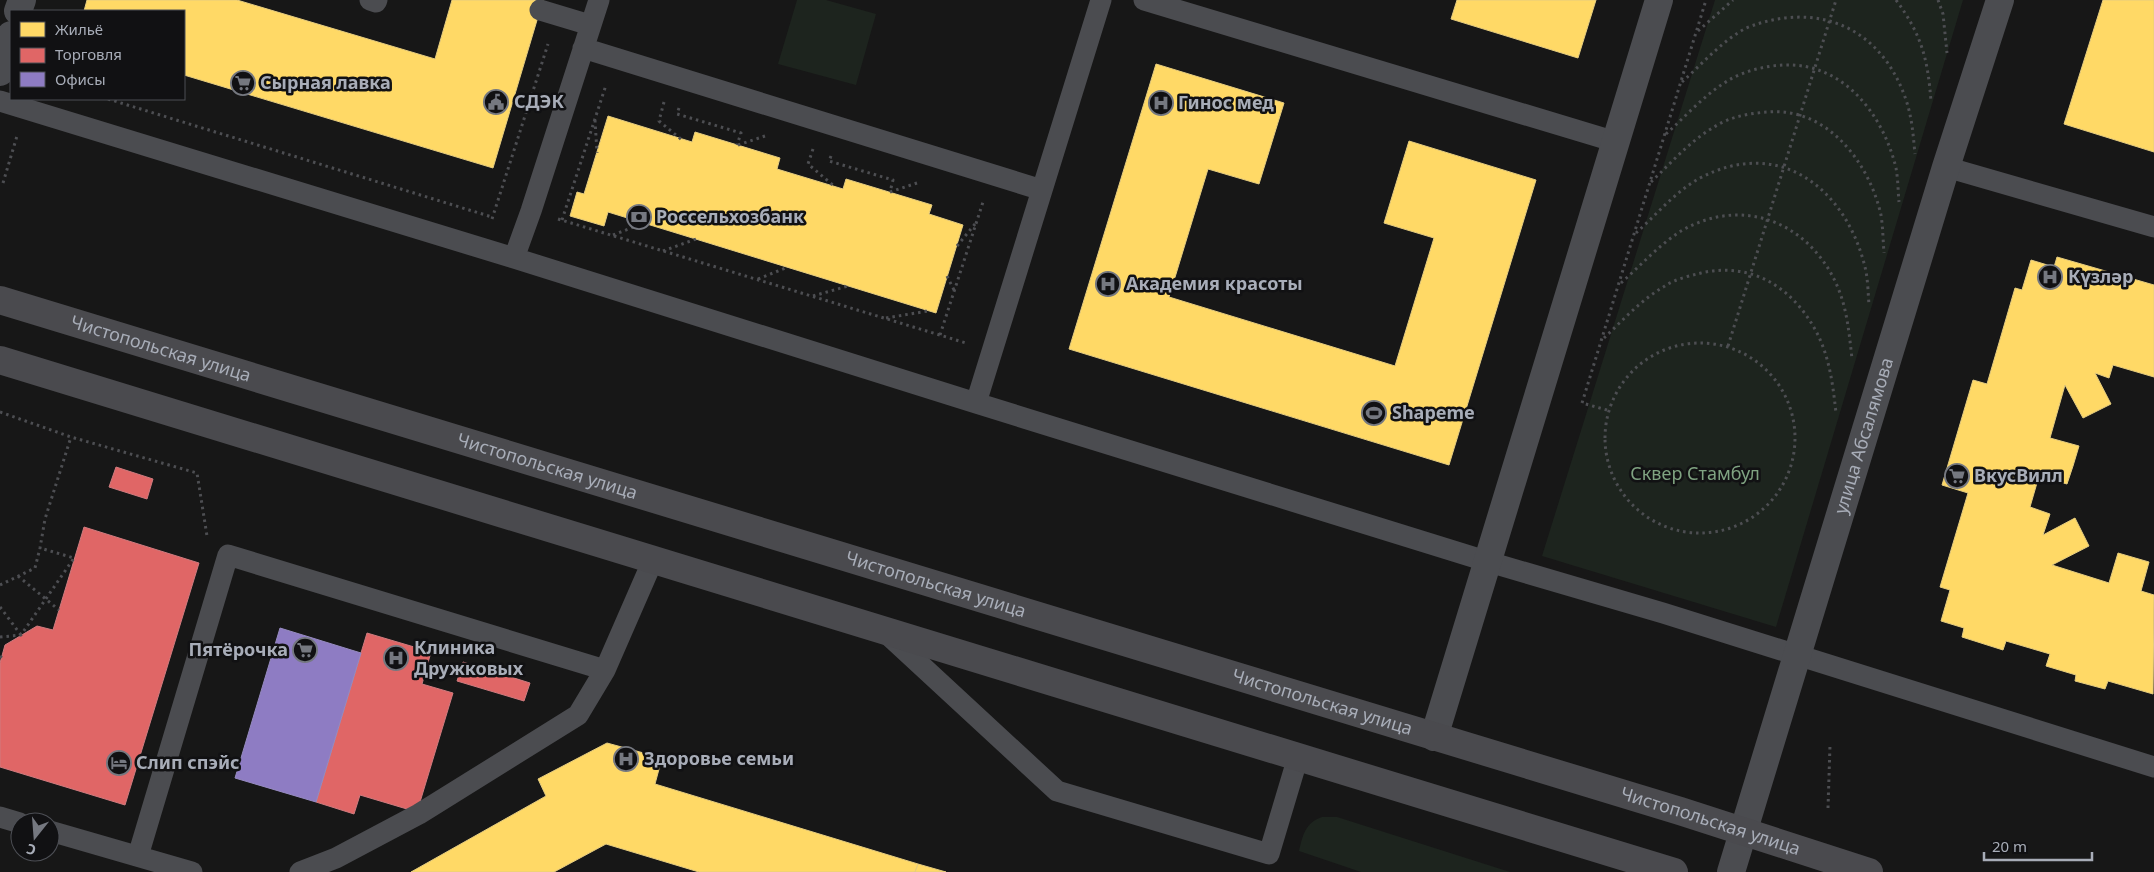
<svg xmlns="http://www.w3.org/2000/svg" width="2154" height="872" viewBox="0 0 2154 872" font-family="'Noto Sans',sans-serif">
  <rect width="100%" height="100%" fill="#171717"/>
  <path fill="#1d241e" d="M 797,0 L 826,0 L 876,14 L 856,85 L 778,64 Z
    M 1715,0 L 1963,0 L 1776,627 L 1542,556 Z
    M 1322,817 L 1337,817 L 1510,872 L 1361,872 L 1299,851 C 1303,835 1305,823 1322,817 Z"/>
  <path fill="#ffd966" stroke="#e5cc7f" d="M 87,0 L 237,0 L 435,59 L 452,0 L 543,0 L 493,168 L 184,75 L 184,11 L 84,11 Z
    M 1457,0 L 1596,0 L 1578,58 L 1451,19 Z
    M 2103,0 L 2154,0 L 2154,152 L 2064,124 Z
    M 1156,64 L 1284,103 L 1259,184 L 1208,169 L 1169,297 L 1395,366 L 1434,238 L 1384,223 L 1409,141 L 1536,180 L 1449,465 L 1069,349 Z
    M 608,116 L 692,142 L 695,132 L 780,158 L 777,169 L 843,189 L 846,179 L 932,205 L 929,214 L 963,225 L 936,313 L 608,212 L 604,226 L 570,216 L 577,192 L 584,194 Z
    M 2057,257 L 2154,285 L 2154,377 L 2113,365 L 2109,378 L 2095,373 L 2111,404 L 2083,418 L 2065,385 L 2050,438 L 2079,446 L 2073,466 L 2067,484 L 2039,476 L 2030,507 L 2050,514 L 2043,535 L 2075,518 L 2089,546 L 2052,565 L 2109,583 L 2118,553 L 2149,562 L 2141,591 L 2154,595 L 2153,694 L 2108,681 L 2105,689 L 2075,681 L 2076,675 L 2046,666 L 2050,654 L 2006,641 L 2003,650 L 1962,637 L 1964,628 L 1941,621 L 1950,590 L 1940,587 L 1968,493 L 1942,485 L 1973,380 L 1987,384 L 2015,288 L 2022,290 L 2031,260 L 2054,267 Z
    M 607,743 L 662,758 L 655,784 L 918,864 L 915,872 L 699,872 L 606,844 L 554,872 L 411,872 L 546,796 L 538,779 Z
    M 918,864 L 946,872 L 915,872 Z"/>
  <path fill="#e06666" stroke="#cf7b7f" d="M 116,467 L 153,479 L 147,499 L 109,487 Z
    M 84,527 L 199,563 L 125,805 L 0,767 L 0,663 L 5,645 L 37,626 L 53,630 Z
    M 367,633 L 431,652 L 422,684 L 453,693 L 417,812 L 360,795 L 354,814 L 316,802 Z
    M 463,662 L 530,683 L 524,701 L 457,681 Z"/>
  <path fill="#8e7cc3" stroke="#968bc0" d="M 280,628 L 361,653 L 316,802 L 235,778 Z"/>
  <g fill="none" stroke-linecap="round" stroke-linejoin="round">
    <path stroke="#4d4e52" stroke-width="3" stroke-dasharray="2.5 4" stroke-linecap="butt" d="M 1896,0 C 1922,35 1928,60 1931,102
      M 1938,0 L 1943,14 L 1947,53
      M 1698,31 L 1733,0
      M 1682,82 C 1702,64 1722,41 1746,28 C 1817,0 1880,27 1905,97 C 1912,116 1913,134 1915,154
      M 108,99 L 492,217
      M 664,102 L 659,121 L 682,140
      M 679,108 L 677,114 L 741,133 L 737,145
      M 595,120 L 597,153
      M 1666,134 C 1686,116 1705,94 1729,80 C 1744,71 1765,66 1783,65 C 1843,62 1883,114 1896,168 C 1898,179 1898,191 1899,202
      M 738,145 L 765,136
      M 813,149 L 808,164 L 834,186
      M 831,156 L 829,161 L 893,180 L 890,192
      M 1651,182 C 1671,163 1690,141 1714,127 C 1729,117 1750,113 1768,112 C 1827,107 1869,162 1881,215 C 1883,228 1883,241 1884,253
      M 3,183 L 17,136
      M 890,192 L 917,183
      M 492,219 L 548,44
      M 558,219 L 966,343
      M 562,220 L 606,85
      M 1636,233 C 1656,215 1676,191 1700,178 C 1780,136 1846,189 1865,267 C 1868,279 1868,293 1869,305
      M 613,235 L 644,223
      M 957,246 L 975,224
      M 663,251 L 696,239
      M 947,276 L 954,290
      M 758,279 L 788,267
      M 1621,283 C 1640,266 1659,245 1681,231 C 1741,196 1806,221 1835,281 C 1847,306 1849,332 1852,359
      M 813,296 L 848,286
      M 886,318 L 928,311
      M 940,335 L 983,202
      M 1604,338 C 1623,320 1642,299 1665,286 C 1675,279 1689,276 1701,273 C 1753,261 1795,289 1818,335 C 1830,360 1833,386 1836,413
      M1605 438a95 95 0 1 1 190 0a95 95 0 1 1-190 0Z
      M 1728,346 L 1836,0
      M 1607,410 L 1582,403 L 1706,0
      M 0,412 L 71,437 L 197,473 L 207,536
      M 18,576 L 59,610
      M 0,585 L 35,568 L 40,548 L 45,519 L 71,437
      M 0,607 L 21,635
      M 0,637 L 21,635 L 74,558 L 40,548
      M 0,656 L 2,658
      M 1828,808 L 1830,745"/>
    <path stroke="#4b4c50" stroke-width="21" d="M 370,0 L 376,2 L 377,0
      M 1101,0 L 976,403 L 1489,562 L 1663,613 L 2154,767
      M 1144,0 L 1616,142
      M 540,10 L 590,25
      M 583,48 L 1042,190
      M 0,101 L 514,258 L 531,211 L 599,0
      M 1946,167 L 2154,227
      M 514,258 L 976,403
      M 885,632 L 1057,791 L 1269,854 L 1298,757
      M 0,817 L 20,823
      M 50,831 L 192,872
      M 138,856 L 228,555 L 605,670
      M 300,872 L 336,858 L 419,814 L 578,715 L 605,670 L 653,560"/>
    <g stroke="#4b4c50" stroke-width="28">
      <path d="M 18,11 L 22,0"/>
      <path d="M 0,72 L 11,35"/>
      <path d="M 1434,737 L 1659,0"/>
      <path id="s1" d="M 1731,872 L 1946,167 L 2000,0"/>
    </g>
    <g stroke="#4a4a4e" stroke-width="28">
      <path id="s2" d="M 0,300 L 1680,811 L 1869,872"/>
      <path d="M 0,360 L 1674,872"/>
    </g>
  </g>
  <defs>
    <symbol id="supermarket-ring" viewBox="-11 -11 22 22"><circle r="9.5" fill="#111113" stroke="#757880" stroke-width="1.5"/><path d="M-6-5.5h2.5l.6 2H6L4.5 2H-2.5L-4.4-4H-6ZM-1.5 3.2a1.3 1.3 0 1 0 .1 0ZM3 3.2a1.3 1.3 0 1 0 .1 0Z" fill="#757880"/></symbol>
    <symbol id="civic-ring" viewBox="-11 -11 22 22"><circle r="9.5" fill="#111113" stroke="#757880" stroke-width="1.5"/><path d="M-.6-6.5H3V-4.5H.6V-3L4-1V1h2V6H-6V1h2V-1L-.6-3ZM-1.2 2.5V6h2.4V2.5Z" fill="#757880"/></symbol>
    <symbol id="hospital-ring" viewBox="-11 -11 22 22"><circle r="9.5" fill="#111113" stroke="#757880" stroke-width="1.5"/><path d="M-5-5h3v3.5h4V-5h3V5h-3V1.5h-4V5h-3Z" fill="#757880"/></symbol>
    <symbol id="bank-ring" viewBox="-11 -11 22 22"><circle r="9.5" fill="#111113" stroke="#757880" stroke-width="1.5"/><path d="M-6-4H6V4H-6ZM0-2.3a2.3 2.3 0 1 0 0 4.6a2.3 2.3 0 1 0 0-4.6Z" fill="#757880"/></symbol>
    <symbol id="stadium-ring" viewBox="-11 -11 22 22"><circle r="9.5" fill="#111113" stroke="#757880" stroke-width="1.5"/><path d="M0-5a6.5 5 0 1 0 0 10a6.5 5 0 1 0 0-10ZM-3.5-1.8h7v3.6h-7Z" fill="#757880"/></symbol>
    <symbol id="hotel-ring" viewBox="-11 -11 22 22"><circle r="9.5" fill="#111113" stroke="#757880" stroke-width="1.5"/><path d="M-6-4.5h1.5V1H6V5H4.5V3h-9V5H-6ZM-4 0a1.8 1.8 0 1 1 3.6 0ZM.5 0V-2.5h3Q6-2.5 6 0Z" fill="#757880"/></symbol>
  </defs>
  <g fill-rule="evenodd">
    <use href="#supermarket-ring" x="229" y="69" width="28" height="28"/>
    <use href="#civic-ring" x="482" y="88" width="28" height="28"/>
    <use href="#hospital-ring" x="1147" y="89" width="28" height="28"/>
    <use href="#bank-ring" x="625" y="203" width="28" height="28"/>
    <use href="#hospital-ring" x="2036" y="263" width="28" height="28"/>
    <use href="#hospital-ring" x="1094" y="270" width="28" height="28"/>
    <use href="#stadium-ring" x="1360" y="399" width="28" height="28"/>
    <use href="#supermarket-ring" x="1943" y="462" width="28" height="28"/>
    <use href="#supermarket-ring" x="291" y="636" width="28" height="28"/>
    <use href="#hospital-ring" x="382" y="644" width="28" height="28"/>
    <use href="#hospital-ring" x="612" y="745" width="28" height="28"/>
    <use href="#hotel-ring" x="105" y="749" width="28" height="28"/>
  </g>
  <g text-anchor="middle" stroke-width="5" stroke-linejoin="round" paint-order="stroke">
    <g font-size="18" font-weight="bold" fill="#a8adb8" stroke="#111113" text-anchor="start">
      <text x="260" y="89">Сырная лавка</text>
      <text x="514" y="108">СДЭК</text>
      <text x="1178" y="109">Гинос мед</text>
      <text x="656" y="223">Россельхозбанк</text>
      <text x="2068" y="283">Күзләр</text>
      <text x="1126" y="290">Академия красоты</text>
      <text x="1392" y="419">Shapeme</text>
      <text x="1974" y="482">ВкусВилл</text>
      <text x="414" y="654">Клиника<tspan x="414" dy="21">Дружковых</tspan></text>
      <text x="288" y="656" text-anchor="end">Пятёрочка</text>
      <text x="644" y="765">Здоровье семьи</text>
      <text x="136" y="769">Слип спэйс</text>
    </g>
    <g font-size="18" fill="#a8adb8" stroke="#111113">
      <text dy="6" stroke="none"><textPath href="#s2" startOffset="168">Чистопольская улица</textPath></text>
      <text dy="6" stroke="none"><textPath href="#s1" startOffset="456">улица Абсалямова</textPath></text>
      <text dy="6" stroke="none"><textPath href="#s2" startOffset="572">Чистопольская улица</textPath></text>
      <text dy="6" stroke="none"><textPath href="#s2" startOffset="978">Чистопольская улица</textPath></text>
      <text dy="6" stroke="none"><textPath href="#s2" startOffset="1382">Чистопольская улица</textPath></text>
      <text dy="6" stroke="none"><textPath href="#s2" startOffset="1788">Чистопольская улица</textPath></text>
    </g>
    <g font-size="18" fill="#7fa381" stroke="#111113">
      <text x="1695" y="480">Сквер Стамбул</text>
    </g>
  </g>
  <rect x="10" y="10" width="175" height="90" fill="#111113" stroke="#4d4f55"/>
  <rect x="20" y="22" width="25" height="15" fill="#ffd966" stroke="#4d4f55"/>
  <text x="55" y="35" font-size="15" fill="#a8adb8">Жильё</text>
  <rect x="20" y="48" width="25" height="15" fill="#e06666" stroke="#4d4f55"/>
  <text x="55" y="60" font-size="15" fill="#a8adb8">Торговля</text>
  <rect x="20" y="72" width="25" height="15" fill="#8e7cc3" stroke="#4d4f55"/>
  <text x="55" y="85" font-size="15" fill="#a8adb8">Офисы</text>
  <g transform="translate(35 837) rotate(197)"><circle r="24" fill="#111113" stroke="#4d4f55"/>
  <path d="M0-4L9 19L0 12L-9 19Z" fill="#757880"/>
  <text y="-8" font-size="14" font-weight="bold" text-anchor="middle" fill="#a8adb8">С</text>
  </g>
  <path d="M1984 852v8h108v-8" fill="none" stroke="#a8adb8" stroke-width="2.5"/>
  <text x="1992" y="852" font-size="15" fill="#a8adb8" stroke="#111113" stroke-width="4" paint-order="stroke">20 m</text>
</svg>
